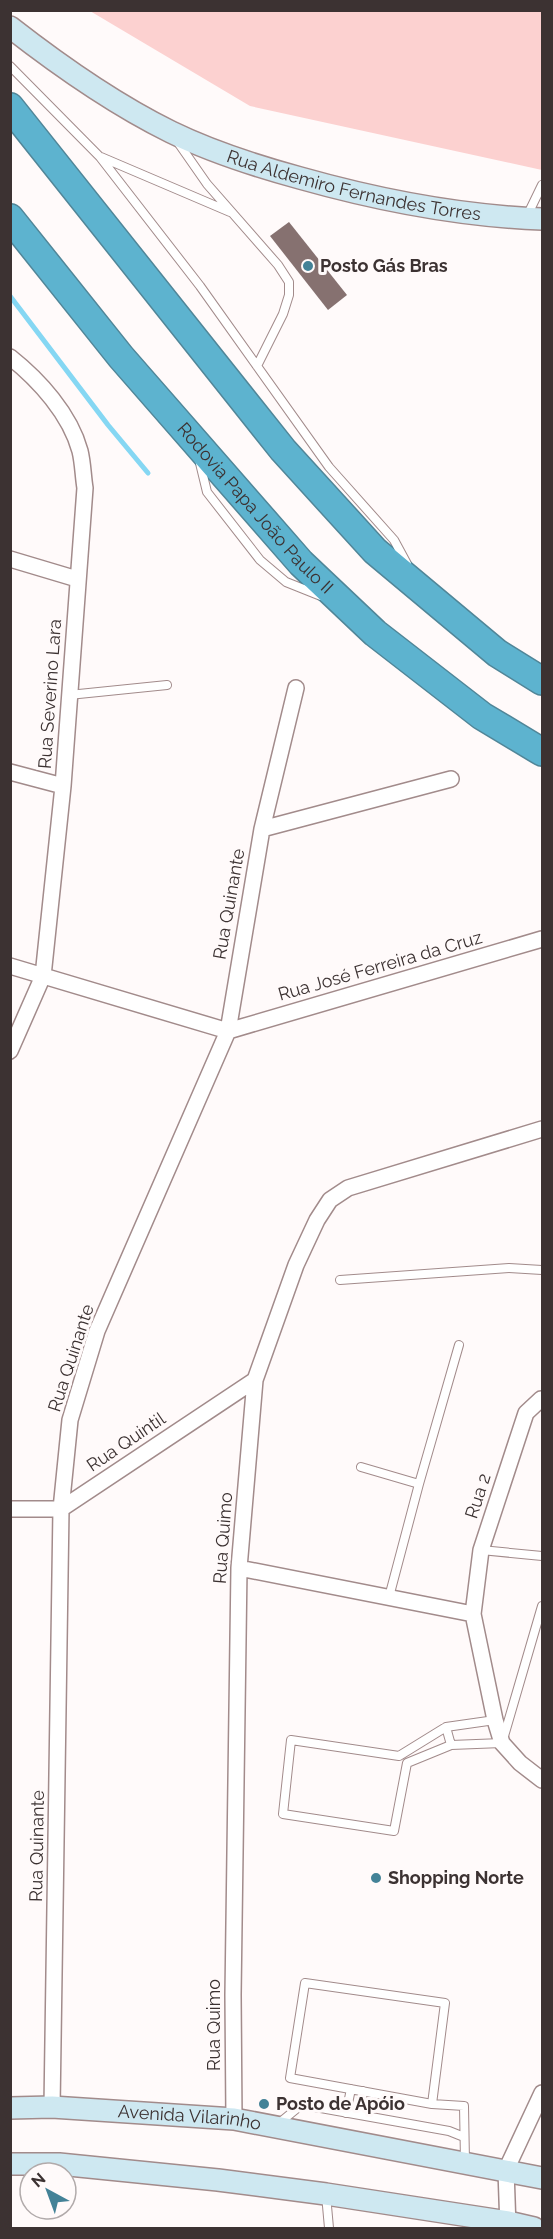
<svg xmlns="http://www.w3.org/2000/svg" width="553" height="2239" viewBox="0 0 553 2239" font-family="Raleway,sans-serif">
  <rect width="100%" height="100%" fill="#fffafa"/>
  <path fill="#fcd1d0" d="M 90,11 L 542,11 L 542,170 L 250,106 Z"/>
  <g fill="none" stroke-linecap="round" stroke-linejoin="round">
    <path stroke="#85d7f3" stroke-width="5" d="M 10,296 L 108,425 L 148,473"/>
  </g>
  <path fill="#867170" d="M 289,222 L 347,295 L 328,310 L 270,236 Z"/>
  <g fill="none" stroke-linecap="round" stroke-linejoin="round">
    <defs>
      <path id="lane" d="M 10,66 L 100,157 L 200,286 L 329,467 L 394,540 L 407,564
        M 177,141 L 207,184 L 278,265 L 289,282 L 289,295 L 283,314 L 257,366
        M 101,157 L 230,212
        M 527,216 L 542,185
        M 199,459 L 207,492 L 260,560 L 286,582 L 321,596
        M 69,695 L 167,685
        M 340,1280 L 509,1268 L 542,1270
        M 361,1467 L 419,1484
        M 481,1550 L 542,1556
        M 389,1597 L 419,1484 L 459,1345
        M 495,1720 L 446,1727 L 399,1756 L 291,1740 L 283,1814 L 394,1831 L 407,1763 L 451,1745 L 502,1743 L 542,1606
        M 446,1727 L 451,1745
        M 432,2104 L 290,2078 L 305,1983 L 445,2003 L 432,2104 L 464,2106 L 465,2162
        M 346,2113 L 351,2089
        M 359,2114 L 363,2091
        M 278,2124 L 300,2106 L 304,2105 L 449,2131 L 464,2137
        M 326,2195 L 329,2228"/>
      <path id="street" d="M 10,357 C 39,380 70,414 80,451 C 83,463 83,476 85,488 L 63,786 L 43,976 L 10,1051
        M 10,559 L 77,579
        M 10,772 L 63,786
        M 262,829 L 451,779
        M 10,966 L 228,1031 L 542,939
        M 541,1399 L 526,1413 L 481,1550 L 473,1614 L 495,1720 L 502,1743 L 520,1763 L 542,1780
        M 10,1509 L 61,1509 L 255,1380
        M 239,1568 L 473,1614
        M 52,2107 L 61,1509 L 70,1420 L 97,1331 L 228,1031 L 262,829 L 296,688
        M 234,2119 L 233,1995 L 239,1568 L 255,1380 L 296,1265 L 317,1220 L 330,1200 L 348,1188 L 542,1129
        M 508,2228 L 506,2170 L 542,2093"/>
      <g id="secondary">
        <path id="s1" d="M 10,27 C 60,66 114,104 171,132 C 212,152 256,166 300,178 C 378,200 461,216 542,219"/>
        <path id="s2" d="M 10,2108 L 52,2107 L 234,2119 L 542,2178"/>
        <path d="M 10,2164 L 59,2164 L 218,2180 L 326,2194 L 508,2222 L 534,2228"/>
      </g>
      <g id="highway">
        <path d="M 10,107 L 283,450 L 375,551 L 497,653 L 542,681"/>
        <path id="s3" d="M 10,218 L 121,357 L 301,563 L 375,633 L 482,716 L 542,752"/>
      </g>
    </defs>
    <use href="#lane" stroke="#a28b8b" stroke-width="10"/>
    <use href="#street" stroke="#a28b8b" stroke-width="18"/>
    <use href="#secondary" stroke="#a28b8b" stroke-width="24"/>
    <use href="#highway" stroke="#518698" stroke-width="30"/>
    <use href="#lane" stroke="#fff" stroke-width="8"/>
    <use href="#street" stroke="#fff" stroke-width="15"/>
    <use href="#secondary" stroke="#cee8f1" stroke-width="21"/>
    <use href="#highway" stroke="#5db3cf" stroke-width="27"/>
  </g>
  <g fill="#438297" stroke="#fffafa" stroke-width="2">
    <circle cx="308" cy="266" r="6"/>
    <circle cx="376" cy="1878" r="6"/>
    <circle cx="264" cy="2104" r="6"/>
  </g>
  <g text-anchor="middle" stroke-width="6" stroke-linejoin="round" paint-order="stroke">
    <g font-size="18" fill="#3c3232" stroke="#fffafa">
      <text dy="6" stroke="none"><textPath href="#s1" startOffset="384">Rua Aldemiro Fernandes Torres</textPath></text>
      <text dy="6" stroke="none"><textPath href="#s3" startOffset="380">Rodovia Papa João Paulo II</textPath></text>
      <text transform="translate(50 694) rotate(-86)" y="6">Rua Severino Lara</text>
      <text transform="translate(229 904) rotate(-80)" y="6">Rua Quinante</text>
      <text transform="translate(380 966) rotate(-16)" y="6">Rua José Ferreira da Cruz</text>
      <text transform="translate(71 1358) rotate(-72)" y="6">Rua Quinante</text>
      <text transform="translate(126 1442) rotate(-34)" y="6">Rua Quintil</text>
      <text transform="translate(478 1496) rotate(-72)" y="6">Rua 2</text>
      <text transform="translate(223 1538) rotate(-86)" y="6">Rua Quimo</text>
      <text transform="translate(37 1846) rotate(-89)" y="6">Rua Quinante</text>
      <text transform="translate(214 2025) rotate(-90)" y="6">Rua Quimo</text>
      <text dy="6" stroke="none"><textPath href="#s2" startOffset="180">Avenida Vilarinho</textPath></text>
    </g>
    <g font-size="18" font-weight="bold" fill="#3c3232" stroke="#fffafa" text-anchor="start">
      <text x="320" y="272">Posto Gás Bras</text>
      <text x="388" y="1884">Shopping Norte</text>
      <text x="276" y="2110">Posto de Apóio</text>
    </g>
  </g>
  <rect width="553" height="2239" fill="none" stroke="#3c3232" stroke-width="24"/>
  <g transform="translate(48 2191) rotate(319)"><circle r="28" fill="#fffafa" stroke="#b1aaaa" stroke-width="1.5"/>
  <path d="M0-4.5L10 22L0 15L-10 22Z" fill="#438297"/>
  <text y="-9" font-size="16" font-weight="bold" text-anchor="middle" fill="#3c3232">N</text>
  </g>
</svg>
